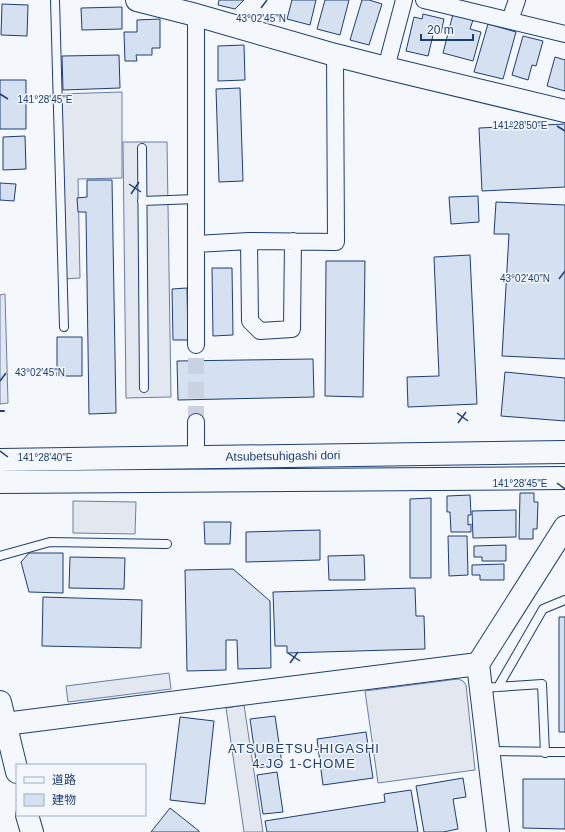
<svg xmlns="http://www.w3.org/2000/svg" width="565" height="832" viewBox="0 0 565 832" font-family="Helvetica,'Noto Sans JP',sans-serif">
  <rect width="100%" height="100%" fill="#f4f7fb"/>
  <path fill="#e3e8f0" stroke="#687fa3" d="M 122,92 L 122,178 L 78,179 L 80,278 L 64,279 L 59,94 Z
    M 123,142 L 167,142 L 171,397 L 126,398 Z
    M 5,294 L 8,403 L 0,404 L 0,295 Z
    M 73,501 L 136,502 L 135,534 L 73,533 Z
    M 169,673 L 171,689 L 68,702 L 66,686 Z
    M 458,679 L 463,681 L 466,685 L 475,770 L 378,783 L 365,691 Z
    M 244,705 L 263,832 L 244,832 L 226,708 Z"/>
  <path fill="#d5e0f0" stroke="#1d3f73" d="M 219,0 L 244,0 L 235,9 L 218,5 Z
    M 292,0 L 316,0 L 310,25 L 287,19 Z
    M 325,0 L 349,0 L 340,35 L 317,29 Z
    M 362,0 L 369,0 L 382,4 L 369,45 L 350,40 Z
    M 2,4 L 28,5 L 27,36 L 1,35 Z
    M 122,7 L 122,29 L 82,30 L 81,8 Z
    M 423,14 L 444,19 L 441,33 L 434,31 L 428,56 L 406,51 L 414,17 L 422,19 Z
    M 453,14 L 473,20 L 470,29 L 481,32 L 473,61 L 443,53 Z
    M 160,19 L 160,48 L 152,48 L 152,55 L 136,55 L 137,61 L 125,61 L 124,32 L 137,32 L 137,20 Z
    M 488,24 L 516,32 L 503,79 L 474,72 Z
    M 523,36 L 543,41 L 536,66 L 532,65 L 528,80 L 512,75 Z
    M 244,45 L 245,80 L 218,81 L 218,46 Z
    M 119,55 L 120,88 L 63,90 L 62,56 Z
    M 555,57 L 565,60 L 565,91 L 547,86 Z
    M 0,80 L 26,80 L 26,129 L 0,129 Z
    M 240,88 L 243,181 L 219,182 L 216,89 Z
    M 565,124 L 565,187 L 482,191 L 479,128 Z
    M 25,136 L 26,169 L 3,170 L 3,137 Z
    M 87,180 L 112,180 L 116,413 L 89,414 L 86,212 L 78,212 L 77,198 L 87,197 Z
    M 0,183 L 16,184 L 14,201 L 0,200 Z
    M 478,196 L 479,222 L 451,224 L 449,197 Z
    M 496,202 L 565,205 L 565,359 L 502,356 L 509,234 L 494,234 Z
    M 470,255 L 477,404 L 408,407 L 407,377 L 439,376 L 434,257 Z
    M 326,261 L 365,261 L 363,397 L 325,396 Z
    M 212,268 L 232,268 L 233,335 L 213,336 Z
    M 187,288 L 188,340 L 173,340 L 172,289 Z
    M 57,337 L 82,337 L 82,376 L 57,376 Z
    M 313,359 L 314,397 L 178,400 L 177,361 Z
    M 505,372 L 565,378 L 565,421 L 501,416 Z
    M 520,493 L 534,493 L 534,502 L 538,502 L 537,529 L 533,529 L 533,539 L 519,539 Z
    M 470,495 L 471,515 L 468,515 L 468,525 L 471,524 L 471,532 L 451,532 L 450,512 L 447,512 L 447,496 Z
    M 431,498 L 431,578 L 410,578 L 410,499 Z
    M 516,510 L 516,537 L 473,538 L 472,511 Z
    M 204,522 L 231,522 L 230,544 L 205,544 Z
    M 320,530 L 320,560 L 246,562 L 246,532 Z
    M 448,536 L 467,536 L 468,575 L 449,576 Z
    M 506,545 L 506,561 L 482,561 L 482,557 L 474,557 L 474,546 Z
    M 29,553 L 63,553 L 63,593 L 29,592 L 21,562 Z
    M 364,555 L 365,580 L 329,580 L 328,556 Z
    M 70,557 L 125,558 L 124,589 L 69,588 Z
    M 504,564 L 504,580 L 480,580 L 480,575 L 472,575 L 472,565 Z
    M 233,569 L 270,601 L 271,668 L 238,669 L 237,640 L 226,640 L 226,670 L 187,671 L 185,570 Z
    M 415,588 L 416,616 L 424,616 L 425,649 L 287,653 L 287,646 L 275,646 L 273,592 Z
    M 43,597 L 142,600 L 141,648 L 42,646 Z
    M 559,617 L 565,617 L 565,732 L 559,732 Z
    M 275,716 L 282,764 L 257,768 L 250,719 Z
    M 180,717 L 214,721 L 205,804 L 170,800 Z
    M 366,732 L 373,778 L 323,785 L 317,739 Z
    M 277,772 L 283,812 L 263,814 L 257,775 Z
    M 463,778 L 466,797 L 453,799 L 458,829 L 443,832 L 424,832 L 416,786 Z
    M 523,779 L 565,779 L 565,829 L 523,828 Z
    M 411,790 L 418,832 L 267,832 L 265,821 L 385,802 L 384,794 Z
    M 170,808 L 199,831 L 199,832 L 151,832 Z"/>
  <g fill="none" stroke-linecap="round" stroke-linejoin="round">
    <path stroke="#c9d2e0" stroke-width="16" stroke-dasharray="16 8" stroke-linecap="butt" d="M 196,422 L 196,345"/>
    <defs>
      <path id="lane" d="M 55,0 L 64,327
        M 142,148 L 144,388
        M 142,201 L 196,199
        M 0,556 L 50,542 L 167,544
        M 498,687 L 543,609 L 565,600
        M 482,688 L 542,684 L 545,753
        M 490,751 L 565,752"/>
      <path id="street" d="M 424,0 L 565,34
        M 196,15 L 196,345
        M 510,20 L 517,0
        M 386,68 L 404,0
        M 249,241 L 250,321 L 260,331 L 292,329 L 293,241
        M 196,244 L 249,241 L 336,242 L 335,55
        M 196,457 L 196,422"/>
      <g id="secondary">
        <path d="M 137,0 L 196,15 L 335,55 L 386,68 L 565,111"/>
        <path id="s1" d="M 0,460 L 565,452"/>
        <path d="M 0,482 L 565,478"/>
        <path d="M 478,664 L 498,832"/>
        <path d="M 5,724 L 478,664 L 565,527"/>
      </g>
      <path id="highway" d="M 0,702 L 17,772
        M 27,815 L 32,832"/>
    </defs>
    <use href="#lane" stroke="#1d3f73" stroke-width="10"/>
    <use href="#street" stroke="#1d3f73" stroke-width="18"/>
    <use href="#secondary" stroke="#1d3f73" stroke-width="24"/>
    <use href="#highway" stroke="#1d3f73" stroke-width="24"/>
    <use href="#lane" stroke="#f4f7fb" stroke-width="8"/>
    <use href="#street" stroke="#f4f7fb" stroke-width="16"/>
    <use href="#secondary" stroke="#f4f7fb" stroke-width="22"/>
    <use href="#highway" stroke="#f4f7fb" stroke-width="22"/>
    <path stroke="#1d3f73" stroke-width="2" d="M 0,411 L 4,411"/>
  </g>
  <path fill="none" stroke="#1d3f73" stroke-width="1.5" d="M 261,8 L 267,0M 0,94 L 8,99M 557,126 L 565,131M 129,184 L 141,192M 131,194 L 139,182M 559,279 L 565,271M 0,381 L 6,373M 457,413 L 468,421M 458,423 L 466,412M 0,451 L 8,457M 557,483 L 565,489M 288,653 L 300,661M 290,663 L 298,652"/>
  <g text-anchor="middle" stroke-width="3" stroke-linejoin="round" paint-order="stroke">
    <g font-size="12" fill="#1d3f73" stroke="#f4f7fb">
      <text dy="4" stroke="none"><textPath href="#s1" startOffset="283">Atsubetsuhigashi dori</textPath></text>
    </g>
    <g font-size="13" letter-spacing="1" fill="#1d3f73" stroke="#f4f7fb">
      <text x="304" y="753">ATSUBETSU-HIGASHI<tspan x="304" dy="15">4-JO 1-CHOME</tspan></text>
    </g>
  </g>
  <g font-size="10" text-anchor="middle" fill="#1d3f73" stroke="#f4f7fb" stroke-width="3" stroke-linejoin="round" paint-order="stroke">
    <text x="261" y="22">43°02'45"N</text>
    <text x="45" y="103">141°28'45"E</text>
    <text x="520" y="129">141°28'50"E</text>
    <text x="525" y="282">43°02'40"N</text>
    <text x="40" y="376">43°02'45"N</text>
    <text x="45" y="461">141°28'40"E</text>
    <text x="520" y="487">141°28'45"E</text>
  </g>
  <rect x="16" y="764" width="130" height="52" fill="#f4f7fb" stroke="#9eadc5"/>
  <rect x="24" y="777" width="20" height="6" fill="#f4f7fb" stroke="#9eadc5"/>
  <text x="52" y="784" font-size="12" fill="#1d3f73">道路</text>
  <rect x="24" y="794" width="20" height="12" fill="#d5e0f0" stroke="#9eadc5"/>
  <text x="52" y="804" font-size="12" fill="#1d3f73">建物</text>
  <path d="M421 34v6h52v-6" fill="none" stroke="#1d3f73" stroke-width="2"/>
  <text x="427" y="34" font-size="12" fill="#1d3f73" stroke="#f4f7fb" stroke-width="3" paint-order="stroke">20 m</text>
</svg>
